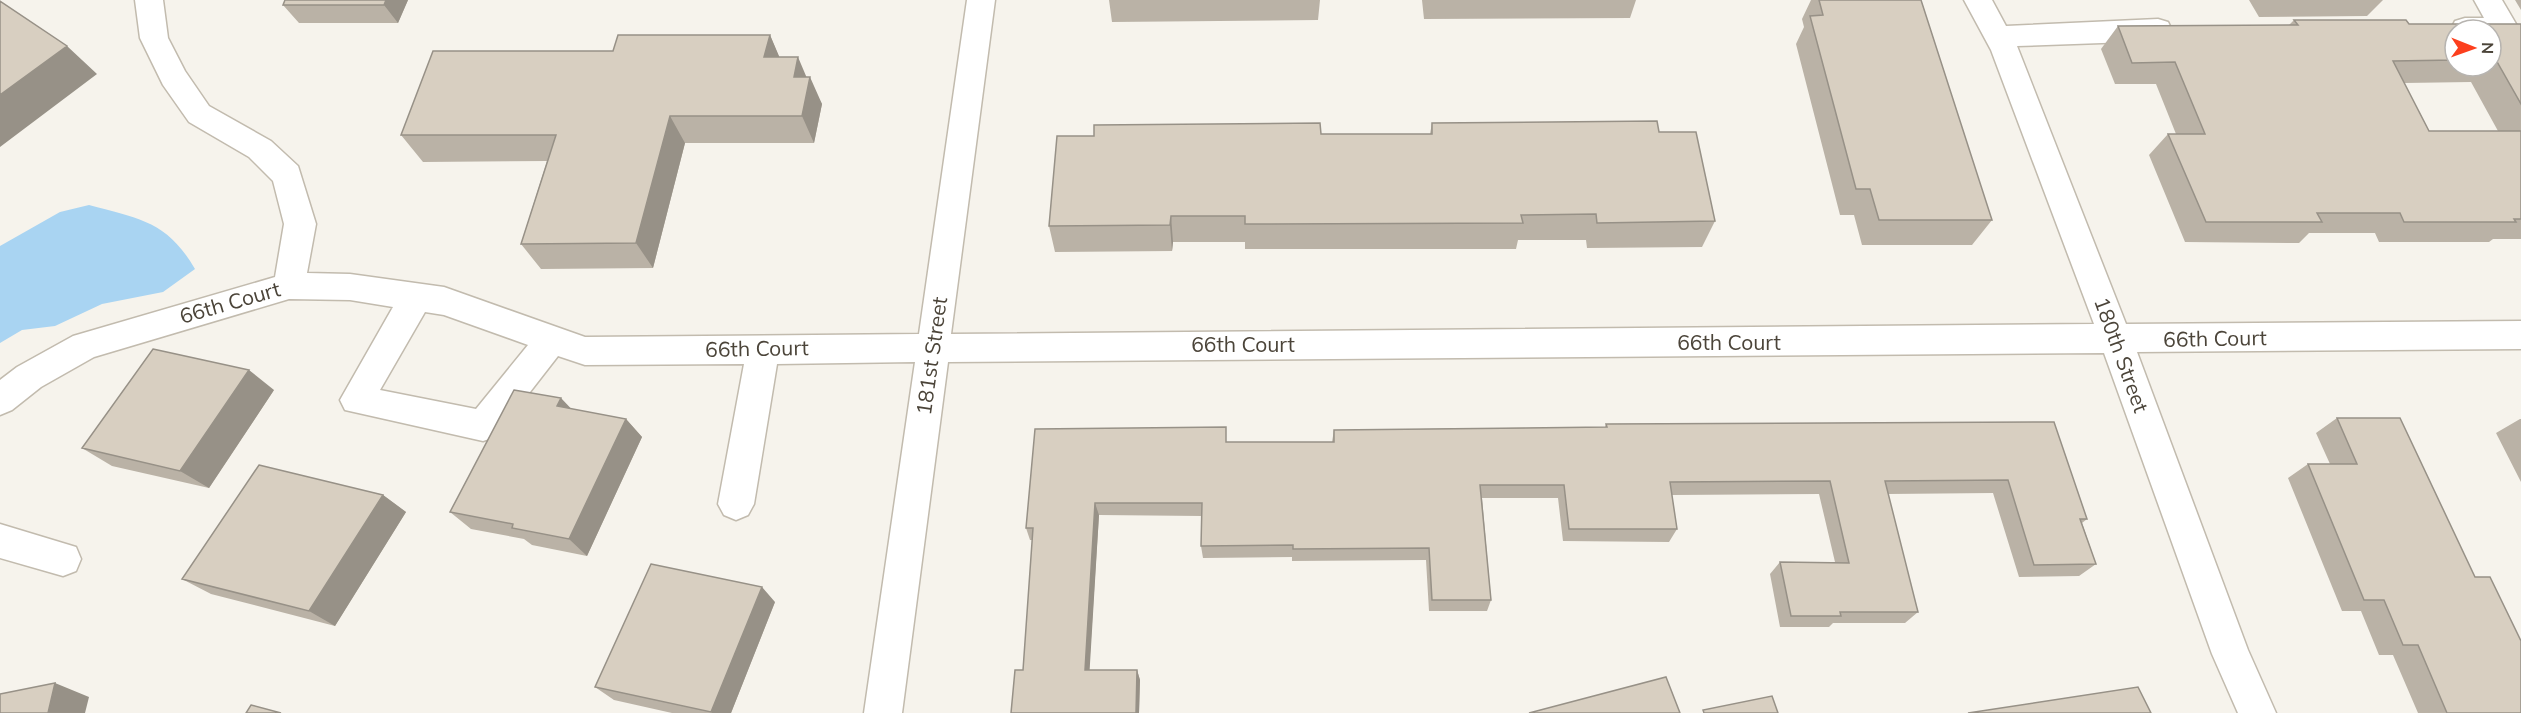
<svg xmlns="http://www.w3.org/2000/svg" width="2521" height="713" viewBox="0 0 2521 713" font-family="Mulish,sans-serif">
  <rect width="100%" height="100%" fill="#f6f3ec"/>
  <path fill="#a9d4f2" d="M 89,205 C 140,219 167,221 195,269 L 163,292 L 102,304 L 55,326 L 22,330 L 0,343 L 0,246 L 60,212 Z"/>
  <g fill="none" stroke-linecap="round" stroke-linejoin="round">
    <defs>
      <path id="minor" d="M 135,0 L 163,0 L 168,38 L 185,71 L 209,106 L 271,141 L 298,166 L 316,224 L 307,273 L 350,274 L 444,287 L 585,337 L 919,334 L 967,0 L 995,0 L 951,334 L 2094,324 L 1991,50 L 1964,0 L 1992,0 L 2006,26 L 2158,19 L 2168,22 L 2172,30 L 2168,38 L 2158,41 L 2017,46 L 2126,324 L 2521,321 L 2521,349 L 2137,352 L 2248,650 L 2276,713 L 2238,713 L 2212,654 L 2104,353 L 948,362 L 902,713 L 864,713 L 915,362 L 777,364 L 754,504 L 748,515 L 736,520 L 724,515 L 718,504 L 744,364 L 585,365 L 558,356 L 495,437 L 483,441 L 345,410 L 340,400 L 393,307 L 350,300 L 289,299 L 94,357 L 41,387 L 12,410 L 0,415 L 0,380 L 17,367 L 73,336 L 275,277 L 284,224 L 273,181 L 249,157 L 189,122 L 163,85 L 140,38 ZM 425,312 L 444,315 L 528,345 L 476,409 L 380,390 Z
        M 2474,0 L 2502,0 L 2519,29 L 2515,37 L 2491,40 L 2491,30 L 2455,30 L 2455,37 L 2451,29 L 2455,21 L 2465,18 L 2484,18 Z
        M 0,524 L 76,547 L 81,559 L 76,571 L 63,576 L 0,558 Z"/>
    </defs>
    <use href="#minor" stroke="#c2bbae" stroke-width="3"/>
    <use href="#minor" fill="#fff" fill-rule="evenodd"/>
  </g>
  <path fill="#bab2a6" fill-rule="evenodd" d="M 285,0 L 408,0 L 398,23 L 299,23 L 283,5 Z
    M 1109,0 L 1320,0 L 1318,20 L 1112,22 Z
    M 1422,0 L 1636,0 L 1630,18 L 1424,19 Z
    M 1811,0 L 1921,0 L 1992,220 L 1972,245 L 1862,245 L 1854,215 L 1840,215 L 1796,44 L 1804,27 L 1802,19 Z
    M 2249,0 L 2383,0 L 2367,16 L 2259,17 Z
    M 2515,0 L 2521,0 L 2521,10 Z
    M 2294,20 L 2409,24 L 2521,24 L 2521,239 L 2493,239 L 2489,242 L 2379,242 L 2375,233 L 2309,233 L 2299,243 L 2185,242 L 2149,155 L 2168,134 L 2176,134 L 2156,84 L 2115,84 L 2101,49 L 2118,26 L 2289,25 ZM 2455,30 L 2491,30 L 2491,66 L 2455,66 ZM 2471,82 L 2498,131 L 2429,131 L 2404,83 Z
    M 770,35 L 779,57 L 806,77 L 822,104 L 814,143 L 685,143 L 653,268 L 541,269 L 521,244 L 547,161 L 423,162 L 401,135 L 613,51 Z
    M 1432,123 L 1659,132 L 1715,221 L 1702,247 L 1587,248 L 1586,240 L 1518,240 L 1516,249 L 1245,249 L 1245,242 L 1173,242 L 1172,251 L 1055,252 L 1049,226 L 1321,134 L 1430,134 Z
    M 274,390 L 209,488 L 112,466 L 82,448 Z
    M 571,409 L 626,419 L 642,437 L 587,556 L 532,545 L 524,539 L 471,529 L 450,512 Z
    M 2337,418 L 2521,713 L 2418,713 L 2393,655 L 2379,655 L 2361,611 L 2342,611 L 2288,478 L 2308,464 L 2330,464 L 2316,433 Z
    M 2520,419 L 2521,419 L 2521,482 L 2496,433 Z
    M 2054,422 L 2087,519 L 2082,523 L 2096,564 L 2079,576 L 2019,577 L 1993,493 L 1888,494 L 1918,612 L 1905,623 L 1833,623 L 1829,627 L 1780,627 L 1770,574 L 1780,562 L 1835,562 L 1819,494 L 1672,495 L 1677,529 L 1669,542 L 1563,541 L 1558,498 L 1482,498 L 1491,600 L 1487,611 L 1429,611 L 1426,560 L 1292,561 L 1292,557 L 1203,558 L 1201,546 L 1202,516 L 1099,515 L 1089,670 L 1137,670 L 1140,680 L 1139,713 L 1011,713 L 1023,670 L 1033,540 L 1030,540 L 1026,528 L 1226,442 L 1332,442 L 1334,430 L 1605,427 L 1606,424 Z
    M 383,495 L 406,512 L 335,626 L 211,594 L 182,579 Z
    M 775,602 L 731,713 L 672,713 L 614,700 L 595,687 Z"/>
  <path fill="#979187" d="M 386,0 L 408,0 L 398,23 L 384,5 Z
    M 770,35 L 782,63 L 764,57 Z
    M 67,46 L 97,74 L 0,147 L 0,95 Z
    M 798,57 L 809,83 L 810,77 L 822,104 L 814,143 L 802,116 L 794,77 Z
    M 670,116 L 685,143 L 653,268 L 636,243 Z
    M 1171,216 L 1173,242 L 1172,251 L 1170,225 Z
    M 249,370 L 274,390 L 209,488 L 180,471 Z
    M 561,398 L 579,417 L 557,406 Z
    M 626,419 L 642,437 L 587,556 L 569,539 Z
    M 383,495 L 406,512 L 335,626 L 309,611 Z
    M 1095,503 L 1099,515 L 1089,680 L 1085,670 Z
    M 762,587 L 775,602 L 731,713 L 712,713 L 711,712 Z
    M 1137,670 L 1140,680 L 1139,713 L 1136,713 Z
    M 55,683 L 89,697 L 85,713 L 48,713 Z"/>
  <path fill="#d8cfc1" stroke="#979187" stroke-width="1.5" d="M 285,0 L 386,0 L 384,5 L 283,5 Z
    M 1819,0 L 1921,0 L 1992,220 L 1879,220 L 1870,189 L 1856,189 L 1810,16 L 1823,15 Z
    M 0,1 L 67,46 L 0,95 Z
    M 2294,20 L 2406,20 L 2409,24 L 2521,24 L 2521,104 L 2496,60 L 2491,60 L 2491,30 L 2455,30 L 2455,60 L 2393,61 L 2429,131 L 2521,131 L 2521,219 L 2514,219 L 2516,222 L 2404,222 L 2400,213 L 2317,213 L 2322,222 L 2206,222 L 2168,134 L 2205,134 L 2175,62 L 2132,63 L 2118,26 L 2298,25 Z
    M 618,35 L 770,35 L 764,57 L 798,57 L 794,77 L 810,77 L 802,116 L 670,116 L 636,243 L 521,244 L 556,135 L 401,135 L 433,51 L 613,51 Z
    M 1657,121 L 1659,132 L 1696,132 L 1715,221 L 1597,223 L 1596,214 L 1521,215 L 1523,223 L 1245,224 L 1245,216 L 1171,216 L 1170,225 L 1049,226 L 1057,136 L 1094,136 L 1094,125 L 1320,123 L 1321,134 L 1432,134 L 1432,123 Z
    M 153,349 L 249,370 L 180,471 L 82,448 Z
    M 514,390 L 561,398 L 557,406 L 626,419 L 569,539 L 512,528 L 513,524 L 450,512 Z
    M 2337,418 L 2400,418 L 2475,577 L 2490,577 L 2521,641 L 2521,713 L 2447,713 L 2418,645 L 2403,645 L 2384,600 L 2364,600 L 2308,464 L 2357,464 Z
    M 2054,422 L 2087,519 L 2080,519 L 2096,564 L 2034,565 L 2008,480 L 1885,481 L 1918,612 L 1840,612 L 1841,616 L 1791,616 L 1780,562 L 1849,563 L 1830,481 L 1670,482 L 1677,529 L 1569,529 L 1564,485 L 1480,485 L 1491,600 L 1432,600 L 1429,548 L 1293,549 L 1293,545 L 1201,546 L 1202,503 L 1095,503 L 1085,670 L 1137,670 L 1136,713 L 1011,713 L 1015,670 L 1023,670 L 1033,528 L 1026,528 L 1035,429 L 1226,427 L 1226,442 L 1334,442 L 1334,430 L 1607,427 L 1606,424 Z
    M 259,465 L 383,495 L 309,611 L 182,579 Z
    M 651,564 L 762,587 L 711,712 L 595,687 Z
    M 1666,677 L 1680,713 L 1529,713 Z
    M 55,683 L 48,713 L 0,713 L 0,694 Z
    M 2138,687 L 2151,713 L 1968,713 Z
    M 1772,696 L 1778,713 L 1704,713 L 1703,710 Z
    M 251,705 L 281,713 L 246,713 Z"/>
  <g text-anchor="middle" stroke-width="6" stroke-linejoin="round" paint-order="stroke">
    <g font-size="21" fill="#4b4439" stroke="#fff">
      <text transform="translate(230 303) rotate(-16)" y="7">66th Court</text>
      <text transform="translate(2215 339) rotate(-1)" y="7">66th Court</text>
      <text x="1729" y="350">66th Court</text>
      <text x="1243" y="352">66th Court</text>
      <text transform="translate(757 349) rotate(-1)" y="7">66th Court</text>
      <text transform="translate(2121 355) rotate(70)" y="7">180th Street</text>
      <text transform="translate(932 356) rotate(-82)" y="7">181st Street</text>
    </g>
  </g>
  <g transform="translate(2473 48) rotate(91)"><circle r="28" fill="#ffffff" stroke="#b7b4b0" stroke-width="1.5"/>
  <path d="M0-4.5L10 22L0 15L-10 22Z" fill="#fc3f1d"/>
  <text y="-9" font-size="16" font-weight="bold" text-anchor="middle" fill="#4b4439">N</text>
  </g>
</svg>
